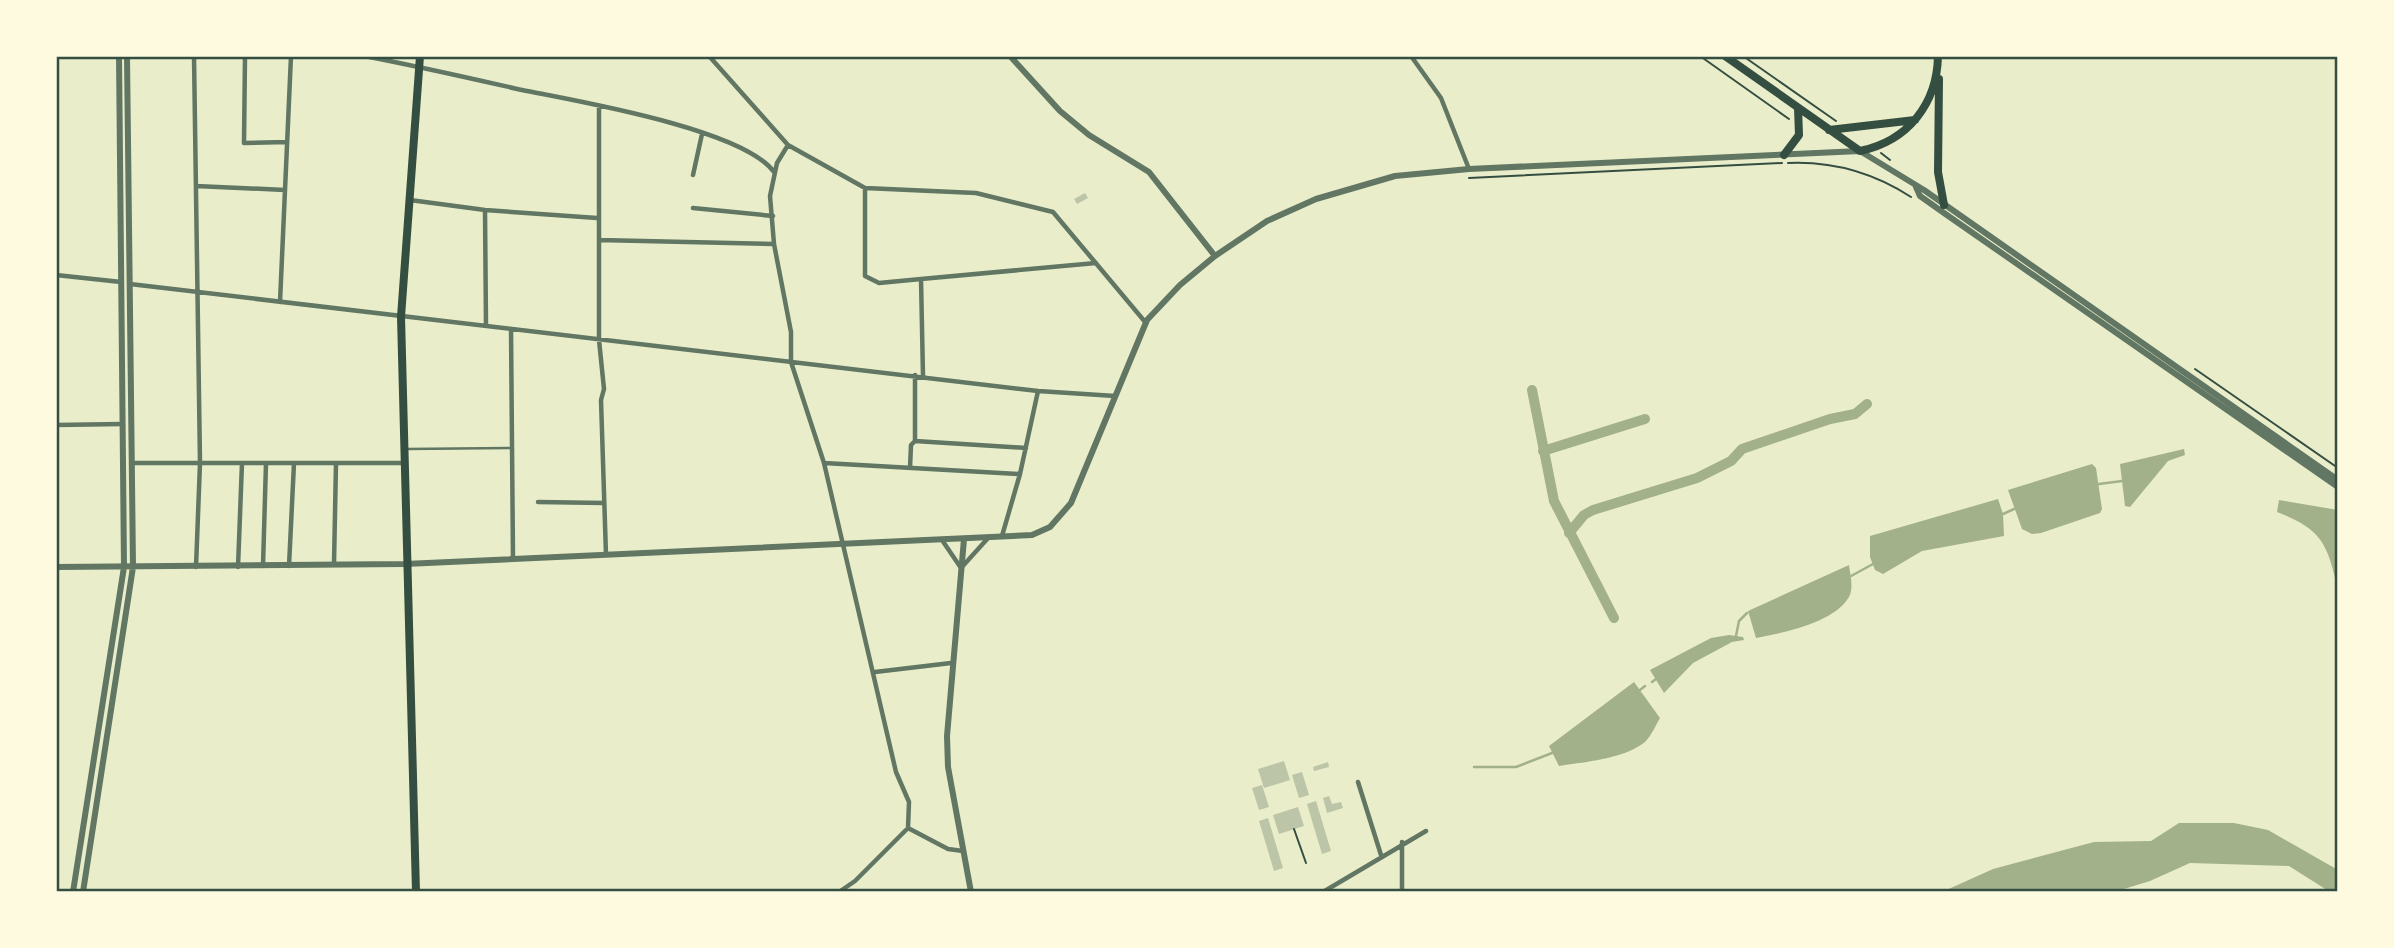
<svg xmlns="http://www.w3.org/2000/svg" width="2394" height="948" viewBox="0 0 2394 948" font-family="'DejaVu Sans',sans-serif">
  <rect width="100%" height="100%" fill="#e9edc9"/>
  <path fill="#a3b18a" d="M 2184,449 L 2185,455 L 2168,461 L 2130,507 L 2125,506 L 2120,464 Z
    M 2092,464 L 2096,468 L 2102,509 L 2100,513 L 2041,533 L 2032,534 L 2022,529 L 2008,490 Z
    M 1998,499 L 2003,514 L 2004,536 L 1922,551 L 1883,574 L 1875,570 L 1870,557 L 1870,536 Z
    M 2279,500 L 2338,510 L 2338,578 L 2335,578 C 2326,538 2315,527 2277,512 Z
    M 1849,565 C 1850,574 1854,588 1849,597 C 1834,623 1782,633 1756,638 L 1748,611 Z
    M 1729,635 L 1743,637 L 1744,640 L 1732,642 L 1693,663 L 1664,693 L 1650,670 L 1711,638 Z
    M 1634,682 L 1660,718 C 1656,725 1651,736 1645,742 C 1624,759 1584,762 1559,766 L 1549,746 Z
    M 2179,823 L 2234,823 L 2268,830 L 2338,870 L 2338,892 L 2330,892 L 2289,866 L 2190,863 L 2150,881 L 2114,892 L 1942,892 L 1993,869 L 2094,842 L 2151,841 Z"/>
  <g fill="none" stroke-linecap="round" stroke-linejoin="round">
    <path stroke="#a3b18a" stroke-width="2.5" d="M 2099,484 L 2122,481
      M 2003,514 L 2014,509
      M 1851,576 L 1873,564
      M 1736,636 L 1739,621 L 1747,613
      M 1652,682 L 1656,679
      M 1640,690 L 1645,686
      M 1474,767 L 1516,767 L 1552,753"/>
    <path stroke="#a3b18a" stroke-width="10" d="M 1532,390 L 1554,501 L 1614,618
      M 1543,451 L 1645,419
      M 1569,533 L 1584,515 L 1593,510 L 1697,478 L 1731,461 L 1742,449 L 1830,419 L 1855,414 L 1867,404"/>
  </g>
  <path fill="#bcc5a7" d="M 1085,193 L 1088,198 L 1077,204 L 1074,199 Z
    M 1284,761 L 1290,780 L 1264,788 L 1258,769 Z
    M 1328,762 L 1329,767 L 1314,771 L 1313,767 Z
    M 1302,772 L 1309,795 L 1299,798 L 1292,775 Z
    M 1262,785 L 1269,807 L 1259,810 L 1252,788 Z
    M 1329,796 L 1332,804 L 1341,802 L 1343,808 L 1327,813 L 1323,798 Z
    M 1316,801 L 1331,851 L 1322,854 L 1307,804 Z
    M 1298,807 L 1304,826 L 1279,834 L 1273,815 Z
    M 1268,818 L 1283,868 L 1274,871 L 1259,821 Z"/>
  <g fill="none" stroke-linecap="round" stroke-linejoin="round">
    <path stroke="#344e41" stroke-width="2" d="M 1700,56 L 1789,119
      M 1743,56 L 1836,121
      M 1881,153 L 1890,160
      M 1788,163 C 1833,161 1874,173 1911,197
      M 1469,178 L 1782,163
      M 2195,369 L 2338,468
      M 1294,829 L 1306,863"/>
    <path stroke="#617663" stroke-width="2.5" d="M 406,449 L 511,448"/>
    <path stroke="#617663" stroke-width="4.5" d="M 194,56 L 200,463 L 196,567
      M 245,56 L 244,143 L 287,142
      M 364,56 C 417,66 469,78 522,90 C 576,101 743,129 774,172
      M 709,56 L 788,145 L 865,188 L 976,193 L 1053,212 L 1146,323
      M 1411,56 L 1441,98 L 1469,169
      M 599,106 L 599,340 L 604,389 L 601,400 L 606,555
      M 788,145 L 777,163 L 770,196 L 774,244 L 791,332 L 791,362 L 824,463 L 896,772 L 909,802 L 908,828
      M 693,175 L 702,134
      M 196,186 L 285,190
      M 865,188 L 865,276 L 879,283 L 921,279
      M 410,200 L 485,210 L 597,218
      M 693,208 L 773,216
      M 485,210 L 486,326
      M 599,240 L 774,244
      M 56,275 L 121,282
      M 130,284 L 1038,391 L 1115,396
      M 280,302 L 291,56
      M 511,329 L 513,559
      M 923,376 L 921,279 L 1096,263
      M 56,425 L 122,424
      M 915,441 L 1026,448
      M 133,463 L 403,463
      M 824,463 L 1020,474
      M 910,468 L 911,445 L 915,441 L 915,375
      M 538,502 L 604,503
      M 1002,536 L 1020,474 L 1038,391
      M 942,540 L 961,568 L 989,537
      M 334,564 L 336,463
      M 263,566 L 266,463
      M 289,566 L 294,463
      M 238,567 L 242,463
      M 875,672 L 951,663
      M 1358,782 L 1381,855
      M 839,892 L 855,881 L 908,828 L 948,849 L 963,851
      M 1323,892 L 1426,831
      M 1402,892 L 1402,842"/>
    <path stroke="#617663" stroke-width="6" d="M 1010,56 L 1060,111 L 1089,135 L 1149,172 L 1215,256
      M 1916,187 L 1920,196 L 1944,213 L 2338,487
      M 964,539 L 947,736 L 948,767 L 971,892
      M 56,567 L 405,564 L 1032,535 L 1050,527 L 1071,503 L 1147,320 L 1180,285 L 1215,256 L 1267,221 L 1316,199 L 1395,176 L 1469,169 L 1860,151 L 1924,190 L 2338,480
      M 73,892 L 124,567 L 119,56
      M 83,892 L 133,567 L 127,56"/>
    <path stroke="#344e41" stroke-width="8" d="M 1725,56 L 1860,151 C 1908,141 1937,104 1938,56
      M 1939,79 L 1938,172 L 1944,205
      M 1829,130 L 1915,120
      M 1784,155 L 1799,135 L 1798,108
      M 416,892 L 401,317 L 420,56"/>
  </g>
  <rect width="2394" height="948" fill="none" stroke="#fefae0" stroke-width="116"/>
  <rect x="58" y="58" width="2278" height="832" fill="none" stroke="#344e41" stroke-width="2.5"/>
</svg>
